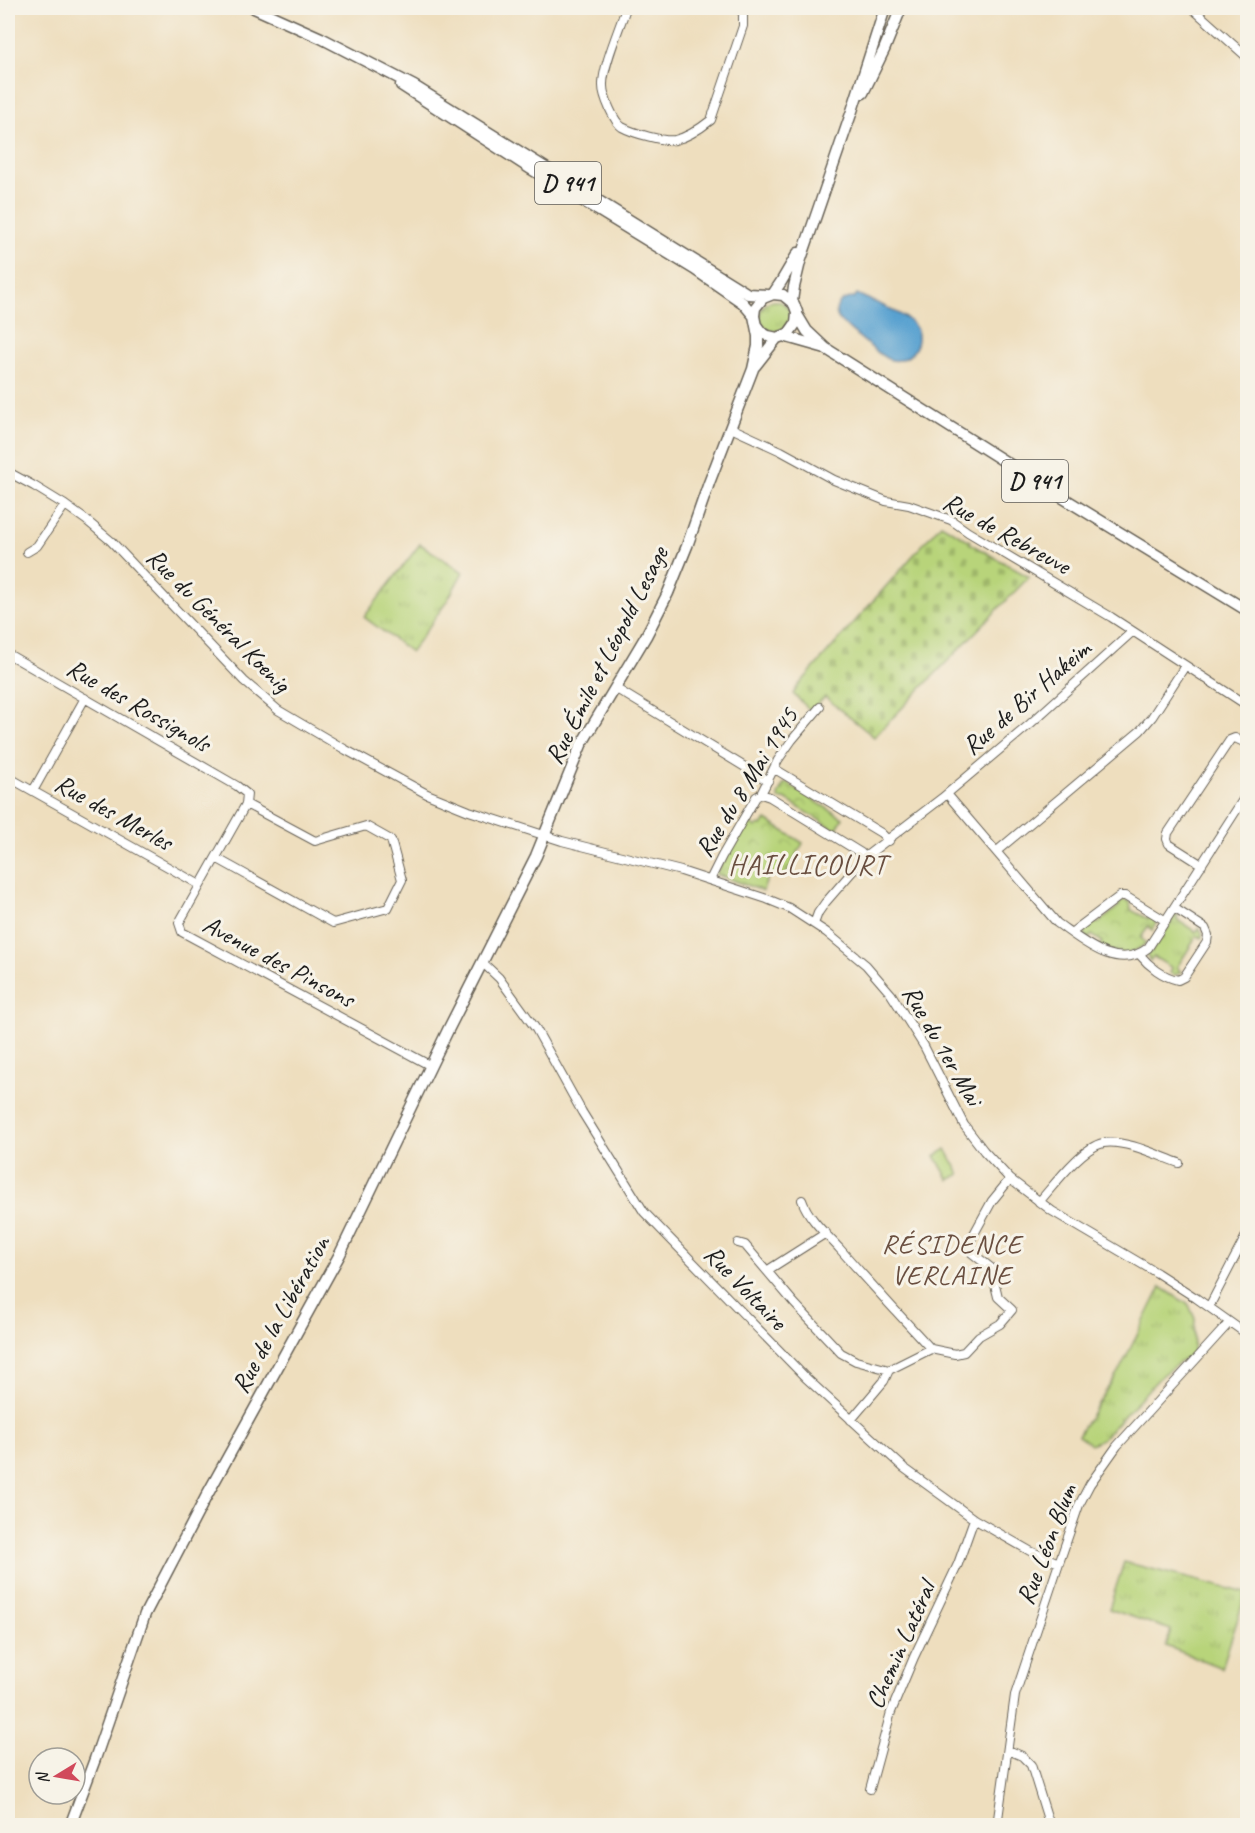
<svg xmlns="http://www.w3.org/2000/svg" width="1255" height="1833" viewBox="0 0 1255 1833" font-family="Caveat,sans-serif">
  <defs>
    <pattern id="grass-tufts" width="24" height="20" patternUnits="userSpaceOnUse" patternTransform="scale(1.5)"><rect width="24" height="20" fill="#b8d47a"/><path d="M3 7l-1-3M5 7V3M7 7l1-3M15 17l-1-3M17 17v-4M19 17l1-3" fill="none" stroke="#9eb569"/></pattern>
    <pattern id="cemetery-stones" width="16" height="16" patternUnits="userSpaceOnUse" patternTransform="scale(1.5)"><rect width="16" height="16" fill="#b8d47a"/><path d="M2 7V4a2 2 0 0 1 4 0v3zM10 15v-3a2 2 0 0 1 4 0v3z" fill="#9eb569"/></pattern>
    <pattern id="park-crowns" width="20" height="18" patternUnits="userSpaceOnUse" patternTransform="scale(1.5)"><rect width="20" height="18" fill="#b8d47a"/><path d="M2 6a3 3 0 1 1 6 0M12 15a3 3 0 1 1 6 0" fill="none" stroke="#9eb569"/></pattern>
  </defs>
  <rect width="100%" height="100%" fill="#f7f3e8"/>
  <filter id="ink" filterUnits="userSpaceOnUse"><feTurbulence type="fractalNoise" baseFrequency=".0167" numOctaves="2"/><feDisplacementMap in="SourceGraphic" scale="12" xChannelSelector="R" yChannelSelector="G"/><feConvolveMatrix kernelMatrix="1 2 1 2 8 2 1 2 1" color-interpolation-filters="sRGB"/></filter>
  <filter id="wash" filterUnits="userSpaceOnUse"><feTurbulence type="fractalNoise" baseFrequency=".008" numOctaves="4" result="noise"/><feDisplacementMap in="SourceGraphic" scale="24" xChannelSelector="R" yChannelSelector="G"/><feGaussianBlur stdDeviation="1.35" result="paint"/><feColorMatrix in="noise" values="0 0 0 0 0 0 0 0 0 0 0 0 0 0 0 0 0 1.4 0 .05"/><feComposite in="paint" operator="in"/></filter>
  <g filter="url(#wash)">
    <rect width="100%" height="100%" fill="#eedebe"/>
    <path fill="url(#grass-tufts)" stroke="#6a784b" stroke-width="1.5" d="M760 316a15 15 0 1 1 30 0a15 15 0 1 1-30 0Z
      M 420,544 L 463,572 L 447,601 L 411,652 L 364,617 Z
      M 1179,914 L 1176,919 L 1196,932 L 1199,928 L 1202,932 L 1202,938 L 1197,936 L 1177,967 L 1181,972 L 1175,975 L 1170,973 L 1172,968 L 1154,957 L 1150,961 L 1146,953 L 1151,952 L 1172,921 L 1170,919 L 1174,915 Z
      M 1161,1287 L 1189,1305 L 1195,1319 L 1193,1353 L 1163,1374 L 1102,1439 L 1091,1444 L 1078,1435 L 1120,1369 Z
      M 1124,1562 L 1246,1593 L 1222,1668 L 1166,1646 L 1171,1630 L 1109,1609 Z"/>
    <path fill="url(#cemetery-stones)" stroke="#6a784b" stroke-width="1.5" d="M 941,524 L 970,541 L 969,543 L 1029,577 L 874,737 L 825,697 L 811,711 L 793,694 L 798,686 Z"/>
    <path fill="url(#park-crowns)" stroke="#6a784b" stroke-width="1.5" d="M 789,783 L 792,787 L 843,818 L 836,830 L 785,799 L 779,799 L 778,795 L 784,784 Z
      M 766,820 L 803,843 L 784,878 L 769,873 L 763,891 L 716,874 L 746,822 L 756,827 L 759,825 L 762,826 Z
      M 1121,900 L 1130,901 L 1131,910 L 1148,919 L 1149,915 L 1156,922 L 1153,930 L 1148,926 L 1141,938 L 1146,943 C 1129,958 1119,955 1099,947 L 1102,942 L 1092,935 L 1088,939 L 1085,935 L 1085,926 L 1089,923 L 1099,923 L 1120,905 L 1116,902 Z"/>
    <path fill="#b8d47a" stroke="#6a784b" stroke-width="1.5" d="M 946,1149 L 960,1174 L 949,1180 L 935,1156 Z"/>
    <path fill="#59a1d0" stroke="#3a5e76" stroke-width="1.5" d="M 857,294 C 873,302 898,310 911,322 C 929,338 910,367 888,359 C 877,354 850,329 840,321 C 830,308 841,298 854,298 Z"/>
  </g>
  <g filter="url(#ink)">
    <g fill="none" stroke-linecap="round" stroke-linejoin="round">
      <defs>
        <path id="minor" d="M 626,8 C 620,27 602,68 603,86 C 603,96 614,122 622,127 C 633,133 664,142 675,140 C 688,137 701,128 711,120 L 743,26 L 743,14 L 739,8
          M 1192,8 L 1248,58
          M 731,428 L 781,451 L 834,480 L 886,501 L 909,505 L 951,520 L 968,532 L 1111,617 L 1248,706
          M 8,472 L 34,486 L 65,505 L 86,520 L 111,541 L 244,681 L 278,710 L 346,750 L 427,794 L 469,811 L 562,841 L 681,871 L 767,899 L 789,908 L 826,932 L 866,965 L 891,994 L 924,1046 L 964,1125 L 984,1151 L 1010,1179 L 1052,1211 L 1157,1273 L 1196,1298 L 1248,1335
          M 27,552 L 37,546 L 65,505
          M 8,654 L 237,786 L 247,794 L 246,804 L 179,923 L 182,932 L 431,1066
          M 615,688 L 768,781
          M 775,769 L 881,833 L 889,841
          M 8,777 L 200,885
          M 33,791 L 85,698
          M 761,794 L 770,797 L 861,853 L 865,857
          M 947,794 L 1057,923 C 1083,941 1117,972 1148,948 L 1248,792
          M 997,851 L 1140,731 L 1152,717 L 1185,666
          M 216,858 L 333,923 L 388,908 L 402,880 L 391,840 L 366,826 L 315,841 L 246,804
          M 1202,865 L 1169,844 L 1167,839 L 1168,833 L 1230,740 L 1235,738 L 1248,744
          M 710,880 L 722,856 L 756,797 L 761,794 L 778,760 L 792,740 L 820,707
          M 814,924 L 818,913 L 825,903 L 865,857 L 942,798 L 1030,724 L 1132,632
          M 1071,933 L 1120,896 L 1125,896 L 1166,921
          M 1140,955 C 1149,966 1163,977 1178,980 L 1184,977 L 1207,942 L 1208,935 L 1205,928 L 1174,908
          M 483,963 L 499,978 L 536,1029 L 582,1112 L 644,1212 L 805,1377 L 904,1468 L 974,1519 L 1030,1551 L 1059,1563
          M 802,1200 C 808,1218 826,1234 839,1248 C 869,1282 900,1316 931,1349
          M 1039,1202 C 1054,1185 1081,1148 1103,1143 C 1125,1139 1159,1156 1179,1163
          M 738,1243 L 745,1245 L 794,1303 L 841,1353 L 856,1361 L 889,1370
          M 768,1270 L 826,1233
          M 1209,1307 L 1248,1232
          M 851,1420 L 884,1381 L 889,1370 L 931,1349 L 955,1354 L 964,1352 L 979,1336 L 1000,1324 L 1012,1310 L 998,1297 L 991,1268 L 972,1253 L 969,1243 L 992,1201 L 1010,1179
          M 1008,1750 L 1022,1756 L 1031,1765 L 1050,1826
          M 870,1789 L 891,1712 L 914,1657 L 958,1564 L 974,1519
          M 997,1826 L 1015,1695 L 1059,1563 L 1079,1505 L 1090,1484 L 1117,1446 L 1229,1323"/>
        <path id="major" d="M 254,8 L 321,38 L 414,86 L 740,289 L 748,294 L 767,295
          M 401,85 L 531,169 L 694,269 L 743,303 L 754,316
          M 863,93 L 884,50 L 901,8
          M 773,294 L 781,282 L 798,253
          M 792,301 L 794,287 L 800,262 L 852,111 L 885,8
          M 798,316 L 807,331 L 825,348 L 1042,485 L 1248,611
          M 783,336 L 822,347
          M 755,366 L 777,338
          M 70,1826 L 95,1759 L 145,1614 L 207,1495 L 340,1254 L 448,1030 L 536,856 L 581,745 L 646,636 L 668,593 L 687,546 L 709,483 L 753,369 L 758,346 L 758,336 L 754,316 L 755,308 L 763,298 L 773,294 L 783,295 L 794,304 L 797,312 L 796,323 L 789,333 L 783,336 L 777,338 L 768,336 L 761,332 L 756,325"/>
      </defs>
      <use href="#minor" stroke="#666055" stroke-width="10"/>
      <use href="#major" stroke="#666055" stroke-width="13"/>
      <use href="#minor" stroke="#fff" stroke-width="8"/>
      <use href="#major" stroke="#fff" stroke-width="10"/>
    </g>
  </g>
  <g text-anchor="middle" stroke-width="6" stroke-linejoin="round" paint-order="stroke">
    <g fill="#f7f3e8" stroke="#5e5c59" stroke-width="1.5">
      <rect x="535" y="162" width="66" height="42" rx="4.5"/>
      <rect x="1002" y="460" width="66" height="42" rx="4.5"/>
    </g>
    <g font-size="24" font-weight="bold" fill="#1c1c1c">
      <text x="568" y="191">D 941</text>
      <text x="1035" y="489">D 941</text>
    </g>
    <g font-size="26" fill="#1c1c1c" stroke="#f7f3e8">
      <text transform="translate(1007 533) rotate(29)" y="9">Rue de Rebreuve</text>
      <text transform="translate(219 620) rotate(45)" y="9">Rue du Général Koenig</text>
      <text transform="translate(606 655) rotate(-63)" y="9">Rue Émile et Léopold Lesage</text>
      <text transform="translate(1026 697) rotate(-41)" y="9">Rue de Bir Hakeim</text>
      <text transform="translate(139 705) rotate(30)" y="9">Rue des Rossignols</text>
      <text transform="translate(746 782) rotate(-58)" y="9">Rue du 8 Mai 1945</text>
      <text transform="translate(114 812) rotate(29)" y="9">Rue des Merles</text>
      <text transform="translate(279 961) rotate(28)" y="9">Avenue des Pinsons</text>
      <text transform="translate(943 1045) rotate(60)" y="9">Rue du 1er Mai</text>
      <text transform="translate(746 1287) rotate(46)" y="9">Rue Voltaire</text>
      <text transform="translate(280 1314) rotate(-61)" y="9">Rue de la Libération</text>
      <text transform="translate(1046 1544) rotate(-69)" y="9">Rue Léon Blum</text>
      <text transform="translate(900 1645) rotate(-66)" y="9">Chemin Latéral</text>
    </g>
    <g font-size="27" letter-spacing="1.5" fill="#694e3f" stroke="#f7f3e8">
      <text x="952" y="1253">RÉSIDENCE<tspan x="952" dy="31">VERLAINE</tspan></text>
    </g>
    <g font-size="28" letter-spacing="1.5" fill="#694e3f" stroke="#f7f3e8">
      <text x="808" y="874">HAILLICOURT</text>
    </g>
  </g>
  <rect width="1255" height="1833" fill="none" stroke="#f7f3e8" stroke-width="30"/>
  <g transform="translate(57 1776) rotate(259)"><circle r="28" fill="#f7f3e8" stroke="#9f9d96" stroke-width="1.5"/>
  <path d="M0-4.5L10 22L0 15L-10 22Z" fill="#d1495b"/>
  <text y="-9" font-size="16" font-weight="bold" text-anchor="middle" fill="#1c1c1c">N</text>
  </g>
</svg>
